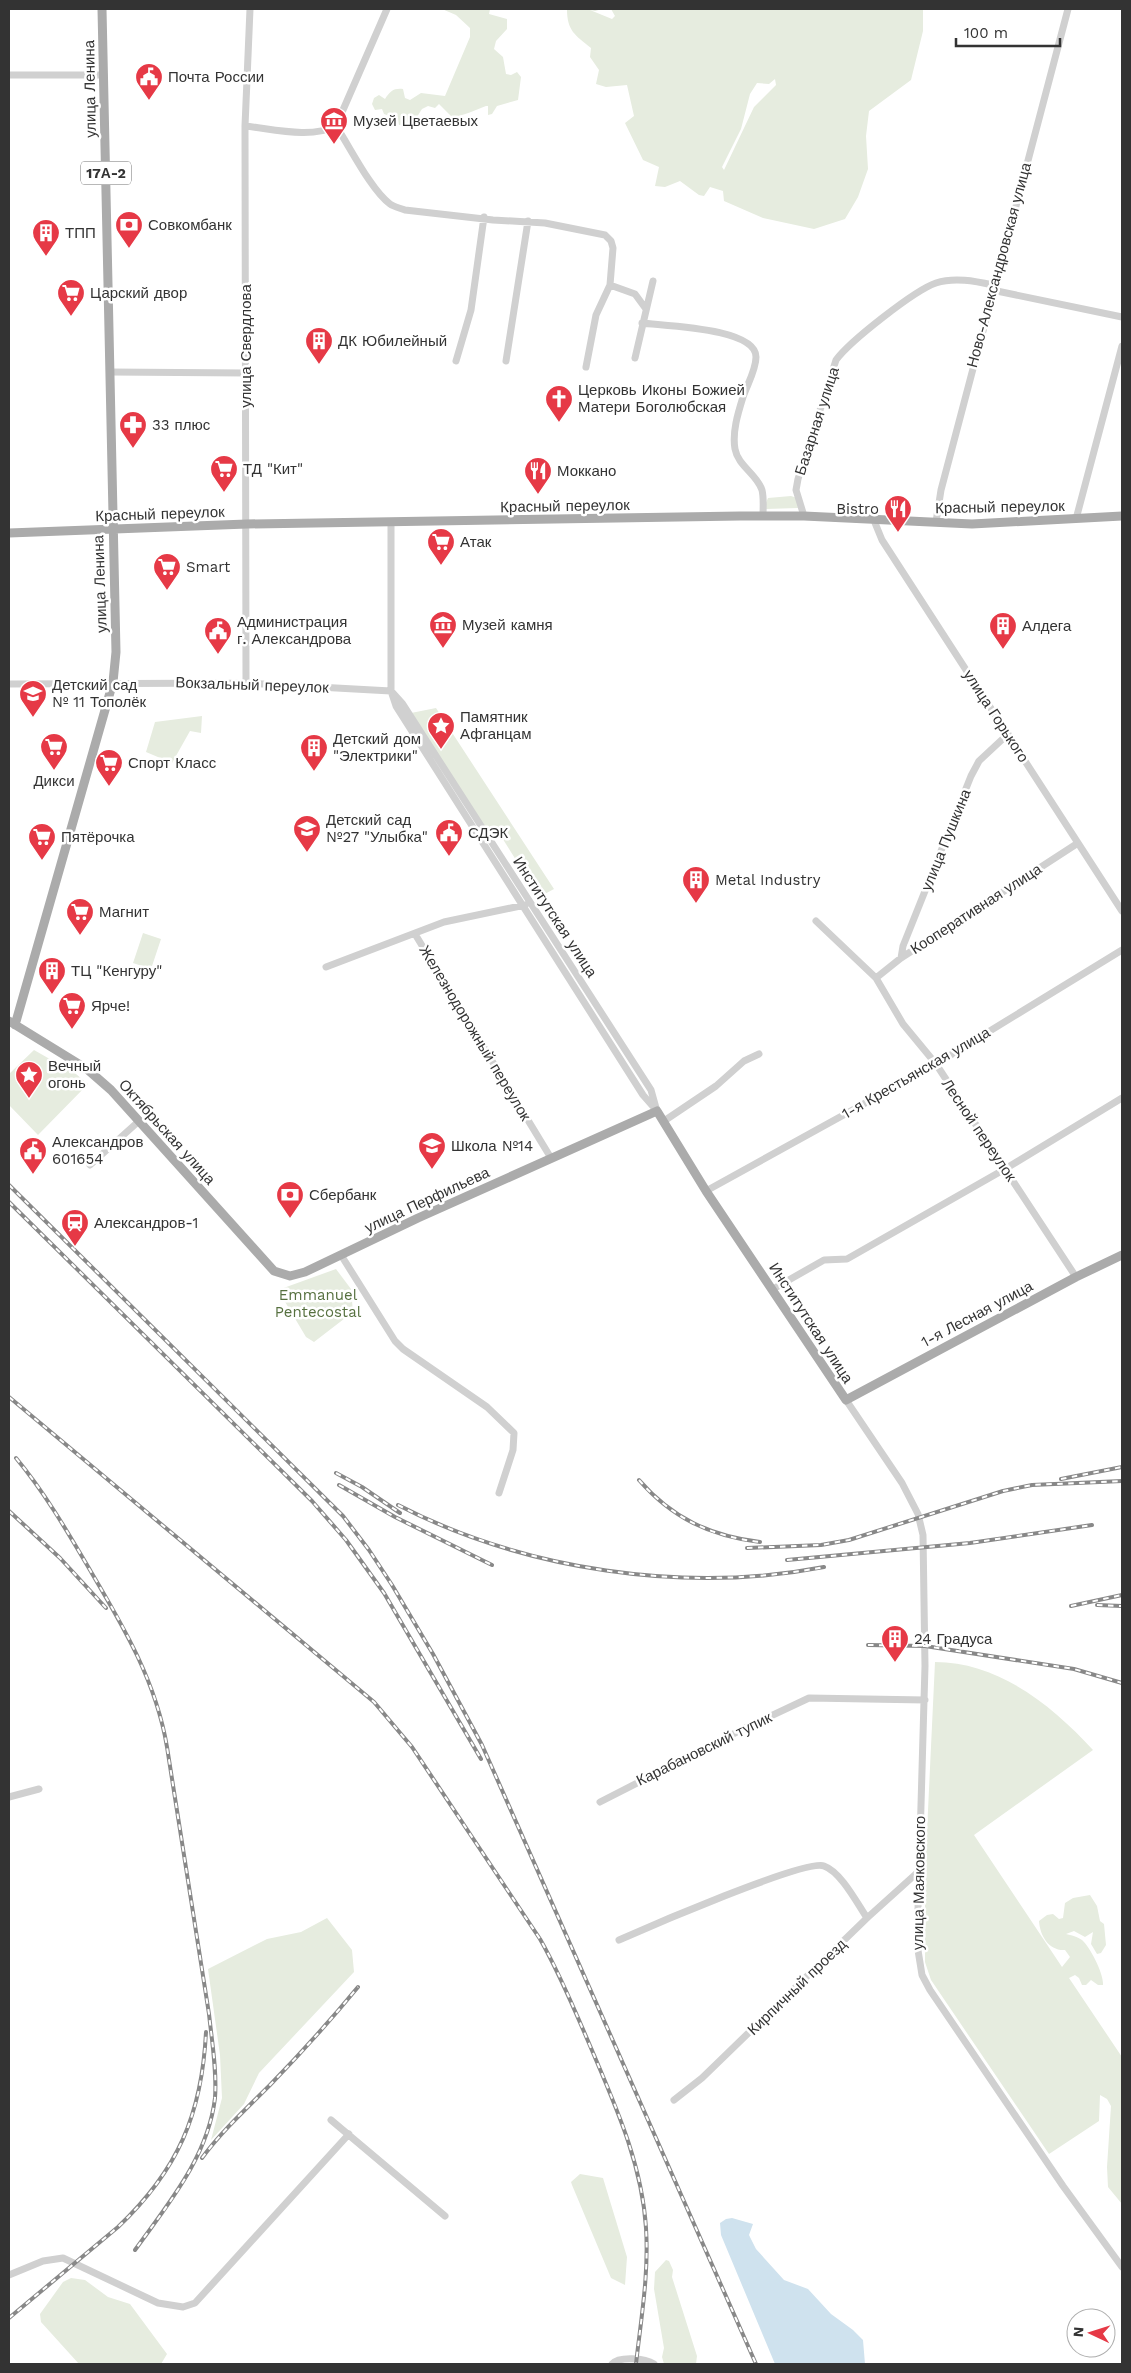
<svg xmlns="http://www.w3.org/2000/svg" width="1131" height="2373" viewBox="0 0 1131 2373" font-family="'Work Sans',sans-serif">
  <rect width="100%" height="100%" fill="#fff"/>
  <path fill="#e6ecdf" fill-rule="evenodd" d="M 442,9 L 490,9 L 489,14 L 507,19 L 507,29 L 496,41 L 494,49 L 503,57 L 506,74 L 511,75 L 517,72 L 521,77 L 518,100 L 497,106 L 492,114 L 488,115 L 488,106 L 486,106 C 476,110 462,116 452,117 L 439,104 L 435,108 L 428,106 L 422,109 L 413,123 L 399,125 L 398,119 L 384,114 L 382,109 L 375,110 L 372,104 L 374,98 L 379,95 L 385,99 C 390,91 394,88 403,89 L 405,98 L 410,100 L 421,93 L 445,96 L 470,37 L 470,28 L 456,15 Z
    M 567,9 L 602,9 L 595,11 L 590,10 L 612,19 L 615,16 L 611,9 L 923,9 L 923,31 L 911,80 L 869,111 L 866,136 L 868,169 L 858,197 L 845,219 L 814,229 L 763,218 L 724,201 L 723,191 L 710,187 L 704,196 L 699,195 L 680,181 L 665,187 L 655,186 L 659,167 L 643,160 L 625,123 L 634,116 L 627,85 L 606,87 L 596,84 L 599,70 L 590,57 L 591,48 C 575,35 567,31 567,9 ZM 775,79 L 776,85 L 754,107 L 724,170 L 722,167 L 741,129 L 750,94 L 757,83 L 769,84 Z
    M 791,496 L 797,498 L 798,508 L 766,509 L 765,505 L 768,498 Z
    M 436,708 L 554,889 L 539,897 L 496,828 L 486,829 L 411,713 Z
    M 202,716 L 201,733 L 190,731 L 172,763 L 146,752 L 155,722 Z
    M 143,933 L 161,939 L 151,969 L 133,963 Z
    M 34,1050 L 76,1074 L 88,1084 L 38,1135 L 9,1105 L 9,1074 Z
    M 336,1269 L 351,1289 L 353,1312 L 314,1342 L 306,1337 L 278,1290 Z
    M 935,1662 C 998,1662 1052,1705 1093,1750 L 974,1835 L 1062,1967 L 1070,1957 L 1065,1950 C 1049,1951 1040,1936 1039,1921 L 1047,1915 L 1053,1914 L 1059,1919 L 1063,1918 L 1065,1903 L 1073,1898 L 1090,1895 L 1097,1906 L 1100,1921 L 1104,1924 L 1106,1945 L 1101,1953 L 1097,1954 L 1091,1944 L 1093,1932 L 1085,1937 L 1074,1931 L 1066,1934 C 1071,1935 1078,1937 1082,1940 C 1090,1947 1104,1974 1103,1985 L 1098,1985 L 1091,1980 L 1086,1985 L 1082,1985 L 1079,1978 L 1075,1975 L 1069,1978 L 1122,2057 L 1122,2204 L 1108,2187 L 1107,2167 L 1111,2106 L 1107,2099 L 1100,2095 L 1099,2121 L 1049,2154 L 931,1980 L 925,1962 L 925,1874 Z
    M 327,1918 L 352,1950 L 354,1972 L 259,2073 L 244,2104 L 211,2140 L 222,2098 L 220,2055 L 208,1969 L 267,1939 L 301,1932 Z
    M 580,2174 L 603,2178 L 627,2257 L 625,2285 L 611,2278 L 572,2185 L 571,2182 Z
    M 666,2260 L 669,2261 L 673,2270 L 672,2277 L 697,2356 L 696,2364 L 664,2364 L 662,2357 L 664,2348 L 654,2289 L 655,2272 Z
    M 71,2278 L 85,2280 L 108,2297 L 130,2304 L 167,2354 L 161,2364 L 79,2364 L 41,2322 L 40,2314 L 63,2282 Z"/>
  <path fill="#cfe2ee" d="M 732,2218 L 753,2224 L 749,2235 L 756,2249 L 784,2280 L 808,2289 L 831,2314 L 853,2330 L 863,2340 L 865,2364 L 775,2364 L 721,2235 L 720,2223 L 726,2219 Z"/>
  <g fill="none" stroke-linecap="round" stroke-linejoin="round">
    <path stroke="#d0d0d0" stroke-width="7" d="M 9,75 L 104,75
      M 245,126 C 273,129 311,139 336,126 L 387,9
      M 336,126 C 350,147 371,190 390,204 C 394,207 400,208 405,210 L 493,220 L 545,223 L 605,235 L 611,241 L 613,248 L 610,285 L 596,315 L 586,367
      M 610,285 L 635,294 L 646,309
      M 992,290 L 1122,317
      M 642,323 C 665,326 756,328 756,357 C 756,370 747,385 743,397 C 738,413 732,432 735,449 C 738,466 757,474 762,490 C 764,498 763,508 763,516
      M 635,358 L 653,281
      M 456,361 L 471,310 L 484,217
      M 506,361 L 528,221
      M 110,372 L 246,373
      M 804,516 L 796,490 L 798,479 L 836,360 C 850,341 915,290 936,283 C 954,277 975,281 993,285
      M 873,518 L 882,540 L 1122,911
      M 1076,519 L 1122,346
      M 936,522 L 941,490 L 1068,9
      M 391,523 L 391,691 L 396,706 L 643,1095 L 657,1111
      M 246,683 L 245,126 L 250,9
      M 9,684 L 246,683 L 391,691
      M 393,693 L 402,703 L 651,1090 L 656,1108
      M 816,921 L 876,978 L 903,1024 L 936,1064 L 1076,1277
      M 415,934 L 551,1158
      M 901,958 L 903,946 L 971,776 L 979,761 L 1008,734
      M 326,967 L 444,922 L 525,905
      M 876,978 L 901,958 L 1078,843
      M 664,1121 L 716,1086 L 744,1061 L 759,1054
      M 90,1165 L 139,1121
      M 706,1191 L 936,1064 L 1122,950
      M 341,1255 L 395,1341 L 403,1349 L 487,1407 L 514,1433 L 513,1450 L 499,1493
      M 773,1289 L 824,1260 L 847,1259 L 1005,1169 L 1122,1098
      M 846,1400 L 902,1483 L 918,1514 L 923,1535 L 925,1666 L 917,1944 L 922,1975 L 930,1990 L 1063,2186 L 1122,2267
      M 9,1797 L 39,1789
      M 600,1802 L 741,1730 L 809,1698 L 925,1700
      M 619,1940 C 646,1928 805,1859 824,1866 C 841,1872 857,1903 867,1918
      M 674,2100 L 702,2078 L 867,1918 L 918,1872
      M 331,2120 L 445,2216
      M 9,2275 L 43,2261 L 63,2258 L 158,2303 L 183,2307 L 195,2303 L 349,2134
      M 612,2364 C 619,2356 645,2358 654,2364"/>
    <path stroke="#ababab" stroke-width="9" d="M 9,533 L 247,524 L 740,516 L 804,516 L 972,524 L 1122,516
      M 9,1021 L 87,1069 L 111,1090 L 274,1271 L 290,1276 L 305,1272 L 418,1218 L 657,1111 L 706,1191 L 846,1400 L 1076,1277 L 1122,1255
      M 15,1025 L 113,682 L 116,652 L 102,9"/>
    <defs>
      <path id="rail" d="M 9,1185 L 343,1516 L 369,1550 L 392,1585 L 433,1654 L 482,1745 L 756,2364
        M 9,1202 L 312,1501 L 346,1540 L 384,1593 L 481,1759
        M 9,1397 L 374,1702 L 412,1747 L 540,1939 C 560,1974 575,2011 591,2048 C 616,2107 642,2164 646,2228 C 649,2274 641,2319 636,2364
        M 16,1458 C 45,1493 67,1531 90,1570 C 123,1626 156,1681 167,1747 L 209,2014 C 212,2042 217,2071 215,2098 C 208,2157 168,2204 135,2250
        M 336,1473 L 362,1487 L 400,1513
        M 1061,1479 L 1122,1467
        M 639,1480 C 672,1518 710,1536 760,1542
        M 339,1485 L 395,1517 L 492,1565
        M 398,1505 C 524,1570 685,1594 824,1567
        M 9,1511 L 60,1558 L 106,1608
        M 747,1548 L 821,1545 L 849,1540 L 1003,1491 L 1032,1485 L 1122,1481
        M 787,1560 L 970,1543 L 1092,1525
        M 1097,1605 L 1122,1606
        M 1071,1606 L 1122,1595
        M 868,1645 L 925,1646 L 1074,1669 L 1122,1683
        M 202,2158 C 222,2131 246,2109 270,2085 C 301,2053 330,2021 358,1987
        M 9,2318 L 118,2227 C 178,2170 202,2114 206,2032"/>
    </defs>
    <use href="#rail" stroke="#888" stroke-width="4"/>
    <use href="#rail" stroke="#fff" stroke-width="2" stroke-dasharray="5.5" stroke-linecap="butt"/>
  </g>
  <defs>
    <symbol id="civic-pin" viewBox="-11 -11 22 30"><path d="M0 17L-7.5 6A9.5 9.5 0 1 1 7.5 6Z" fill="#e63946" stroke="#fff"/><path d="M-.6-6.5H3V-4.5H.6V-3L4-1V1h2V6H-6V1h2V-1L-.6-3ZM-1.2 2.5V6h2.4V2.5Z" fill="#fff"/></symbol>
    <symbol id="museum-pin" viewBox="-11 -11 22 30"><path d="M0 17L-7.5 6A9.5 9.5 0 1 1 7.5 6Z" fill="#e63946" stroke="#fff"/><path d="M0-6L6-3V-2H-6V-3ZM-5-1h2V3h-2ZM-1-1h2V3h-2ZM3-1h2V3H3ZM-6 4H6V6H-6Z" fill="#fff"/></symbol>
    <symbol id="bank-pin" viewBox="-11 -11 22 30"><path d="M0 17L-7.5 6A9.5 9.5 0 1 1 7.5 6Z" fill="#e63946" stroke="#fff"/><path d="M-6-4H6V4H-6ZM0-2.3a2.3 2.3 0 1 0 0 4.6a2.3 2.3 0 1 0 0-4.6Z" fill="#fff"/></symbol>
    <symbol id="building-pin" viewBox="-11 -11 22 30"><path d="M0 17L-7.5 6A9.5 9.5 0 1 1 7.5 6Z" fill="#e63946" stroke="#fff"/><path d="M-4-6H4V6H1V3H-1V6H-4ZM-2.5-4.3h1.7v1.8h-1.7ZM.8-4.3h1.7v1.8H.8ZM-2.5-1h1.7V.8h-1.7ZM.8-1h1.7V.8H.8Z" fill="#fff"/></symbol>
    <symbol id="supermarket-pin" viewBox="-11 -11 22 30"><path d="M0 17L-7.5 6A9.5 9.5 0 1 1 7.5 6Z" fill="#e63946" stroke="#fff"/><path d="M-6-5.5h2.5l.6 2H6L4.5 2H-2.5L-4.4-4H-6ZM-1.5 3.2a1.3 1.3 0 1 0 .1 0ZM3 3.2a1.3 1.3 0 1 0 .1 0Z" fill="#fff"/></symbol>
    <symbol id="church-pin" viewBox="-11 -11 22 30"><path d="M0 17L-7.5 6A9.5 9.5 0 1 1 7.5 6Z" fill="#e63946" stroke="#fff"/><path d="M-1.2-6h2.4v3.5h3.3v2.4h-3.3V6h-2.4V-.1h-3.3v-2.4h3.3Z" fill="#fff"/></symbol>
    <symbol id="pharmacy-pin" viewBox="-11 -11 22 30"><path d="M0 17L-7.5 6A9.5 9.5 0 1 1 7.5 6Z" fill="#e63946" stroke="#fff"/><path d="M-2-6h4v4h4v4h-4v4h-4v-4h-4v-4h4Z" fill="#fff"/></symbol>
    <symbol id="restaurant-pin" viewBox="-11 -11 22 30"><path d="M0 17L-7.5 6A9.5 9.5 0 1 1 7.5 6Z" fill="#e63946" stroke="#fff"/><path d="M-5-6h1v4h1v-4h1v4h1v-4h1v5L-1.5 .5V6h-2V.5L-5-1ZM5-6V6H3V1.5H1.5Q1.5-4 5-6Z" fill="#fff"/></symbol>
    <symbol id="school-pin" viewBox="-11 -11 22 30"><path d="M0 17L-7.5 6A9.5 9.5 0 1 1 7.5 6Z" fill="#e63946" stroke="#fff"/><path d="M0-5L7-2L0 1L-7-2ZM-4 1L0 2.5L4 1V4Q0 6-4 4Z" fill="#fff"/></symbol>
    <symbol id="sight-pin" viewBox="-11 -11 22 30"><path d="M0 17L-7.5 6A9.5 9.5 0 1 1 7.5 6Z" fill="#e63946" stroke="#fff"/><path d="M0-6L1.8-2.2L6-1.7L2.9 1.2L3.7 5.4L0 3.3L-3.7 5.4L-2.9 1.2L-6-1.7L-1.8-2.2Z" fill="#fff"/></symbol>
    <symbol id="station-pin" viewBox="-11 -11 22 30"><path d="M0 17L-7.5 6A9.5 9.5 0 1 1 7.5 6Z" fill="#e63946" stroke="#fff"/><path d="M-3-6H3Q5-6 5-4V2Q5 4 3 4L4.5 6H3L1.5 4h-3L-3 6H-4.5L-3 4Q-5 4-5 2V-4Q-5-6-3-6ZM-3.5-4v3h7v-3ZM-3.5 1v1.5H-2V1ZM2 1v1.5H3.5V1Z" fill="#fff"/></symbol>
  </defs>
  <g fill-rule="evenodd">
    <use href="#civic-pin" x="133" y="61" width="32" height="43"/>
    <use href="#museum-pin" x="318" y="105" width="32" height="43"/>
    <use href="#bank-pin" x="113" y="209" width="32" height="43"/>
    <use href="#building-pin" x="30" y="217" width="32" height="43"/>
    <use href="#supermarket-pin" x="55" y="277" width="32" height="43"/>
    <use href="#building-pin" x="303" y="325" width="32" height="43"/>
    <use href="#church-pin" x="543" y="383" width="32" height="43"/>
    <use href="#pharmacy-pin" x="117" y="409" width="32" height="43"/>
    <use href="#supermarket-pin" x="208" y="453" width="32" height="43"/>
    <use href="#restaurant-pin" x="522" y="455" width="32" height="43"/>
    <use href="#restaurant-pin" x="882" y="493" width="32" height="43"/>
    <use href="#supermarket-pin" x="425" y="526" width="32" height="43"/>
    <use href="#supermarket-pin" x="151" y="551" width="32" height="43"/>
    <use href="#museum-pin" x="427" y="609" width="32" height="43"/>
    <use href="#building-pin" x="987" y="610" width="32" height="43"/>
    <use href="#civic-pin" x="202" y="615" width="32" height="43"/>
    <use href="#school-pin" x="17" y="678" width="32" height="43"/>
    <use href="#sight-pin" x="425" y="710" width="32" height="43"/>
    <use href="#supermarket-pin" x="38" y="731" width="32" height="43"/>
    <use href="#building-pin" x="298" y="732" width="32" height="43"/>
    <use href="#supermarket-pin" x="93" y="747" width="32" height="43"/>
    <use href="#school-pin" x="291" y="813" width="32" height="43"/>
    <use href="#civic-pin" x="433" y="817" width="32" height="43"/>
    <use href="#supermarket-pin" x="26" y="821" width="32" height="43"/>
    <use href="#building-pin" x="680" y="864" width="32" height="43"/>
    <use href="#supermarket-pin" x="64" y="896" width="32" height="43"/>
    <use href="#building-pin" x="36" y="955" width="32" height="43"/>
    <use href="#supermarket-pin" x="56" y="990" width="32" height="43"/>
    <use href="#sight-pin" x="13" y="1059" width="32" height="43"/>
    <use href="#school-pin" x="416" y="1130" width="32" height="43"/>
    <use href="#civic-pin" x="17" y="1135" width="32" height="43"/>
    <use href="#bank-pin" x="274" y="1179" width="32" height="43"/>
    <use href="#station-pin" x="59" y="1207" width="32" height="43"/>
    <use href="#building-pin" x="879" y="1623" width="32" height="43"/>
  </g>
  <g text-anchor="middle" stroke-width="5" stroke-linejoin="round" paint-order="stroke">
    <rect fill="#fff" stroke="#707070" stroke-width="1" x="81" y="161.5" width="50" height="23" rx="4"/>
    <g font-size="14" font-weight="bold" fill="#333">
      <text x="106" y="178">17А-2</text>
    </g>
    <g font-size="15" fill="#333" stroke="#fff" text-anchor="start">
      <text x="168" y="82">Почта России</text>
      <text x="353" y="126">Музей Цветаевых</text>
      <text x="148" y="230">Совкомбанк</text>
      <text x="65" y="238">ТПП</text>
      <text x="90" y="298">Царский двор</text>
      <text x="338" y="346">ДК Юбилейный</text>
      <text x="578" y="395">Церковь Иконы Божией<tspan x="578" dy="17">Матери Боголюбская</tspan></text>
      <text x="152" y="430">33 плюс</text>
      <text x="243" y="474">ТД "Кит"</text>
      <text x="557" y="476">Моккано</text>
      <text x="879" y="514" text-anchor="end">Bistro</text>
      <text x="460" y="547">Атак</text>
      <text x="186" y="572">Smart</text>
      <text x="237" y="627">Администрация<tspan x="237" dy="17">г. Александрова</tspan></text>
      <text x="462" y="630">Музей камня</text>
      <text x="1022" y="631">Алдега</text>
      <text x="52" y="690">Детский сад<tspan x="52" dy="17">№ 11 Тополёк</tspan></text>
      <text x="460" y="722">Памятник<tspan x="460" dy="17">Афганцам</tspan></text>
      <text x="333" y="744">Детский дом<tspan x="333" dy="17">"Электрики"</tspan></text>
      <text x="128" y="768">Спорт Класс</text>
      <text x="54" y="786" text-anchor="middle">Дикси</text>
      <text x="326" y="825">Детский сад<tspan x="326" dy="17">№27 "Улыбка"</tspan></text>
      <text x="468" y="838">СДЭК</text>
      <text x="61" y="842">Пятёрочка</text>
      <text x="715" y="885">Metal Industry</text>
      <text x="99" y="917">Магнит</text>
      <text x="71" y="976">ТЦ "Кенгуру"</text>
      <text x="91" y="1011">Ярче!</text>
      <text x="48" y="1071">Вечный<tspan x="48" dy="17">огонь</tspan></text>
      <text x="52" y="1147">Александров<tspan x="52" dy="17">601654</tspan></text>
      <text x="451" y="1151">Школа №14</text>
      <text x="309" y="1200">Сбербанк</text>
      <text x="94" y="1228">Александров-1</text>
      <text x="914" y="1644">24 Градуса</text>
    </g>
    <g font-size="15" fill="#333" stroke="#fff">
      <text transform="translate(90 89) rotate(-91)" y="5">улица Ленина</text>
      <text transform="translate(999 265) rotate(-75)" y="5">Ново-Александровская улица</text>
      <text transform="translate(246 346) rotate(-90)" y="5">улица Свердлова</text>
      <text transform="translate(817 421) rotate(-72)" y="5">Базарная улица</text>
      <text transform="translate(565 506) rotate(-1)" y="5">Красный переулок</text>
      <text transform="translate(1000 507) rotate(-1)" y="5">Красный переулок</text>
      <text transform="translate(160 514) rotate(-2)" y="5">Красный переулок</text>
      <text transform="translate(100 584) rotate(-92)" y="5">улица Ленина</text>
      <text transform="translate(252 685) rotate(2)" y="5">Вокзальный переулок</text>
      <text transform="translate(996 716) rotate(57)" y="5">улица Горького</text>
      <text transform="translate(946 840) rotate(-68)" y="5">улица Пушкина</text>
      <text transform="translate(976 909) rotate(-33)" y="5">Кооперативная улица</text>
      <text transform="translate(555 917) rotate(57)" y="5">Институтская улица</text>
      <text transform="translate(475 1033) rotate(59)" y="5">Железнодорожный переулок</text>
      <text transform="translate(916 1073) rotate(-30)" y="5">1-я Крестьянская улица</text>
      <text transform="translate(979 1130) rotate(56)" y="5">Лесной переулок</text>
      <text transform="translate(167 1132) rotate(48)" y="5">Октябрьская улица</text>
      <text transform="translate(427 1200) rotate(-25)" y="5">улица Перфильева</text>
      <text transform="translate(977 1314) rotate(-28)" y="5">1-я Лесная улица</text>
      <text transform="translate(811 1323) rotate(57)" y="5">Институтская улица</text>
      <text transform="translate(704 1749) rotate(-26)" y="5">Карабановский тупик</text>
      <text transform="translate(919 1883) rotate(-89)" y="5">улица Маяковского</text>
      <text transform="translate(797 1987) rotate(-44)" y="5">Кирпичный проезд</text>
    </g>
    <g font-size="15" fill="#56703f" stroke="#fff">
      <text x="318" y="1300">Emmanuel<tspan x="318" dy="17">Pentecostal</tspan></text>
    </g>
  </g>
  <rect width="1131" height="2373" fill="none" stroke="#333333" stroke-width="20"/>
  <g transform="translate(1091 2333) rotate(274)"><circle r="24" fill="#ffffff" stroke="#adadad"/>
  <path d="M0-4L9 19L0 12L-9 19Z" fill="#e63946"/>
  <text y="-8" font-size="14" font-weight="bold" text-anchor="middle" fill="#333333">N</text>
  </g>
  <path d="M956 38v8h104v-8" fill="none" stroke="#333333" stroke-width="2.5"/>
  <text x="964" y="38" font-size="15" fill="#333333" stroke="#ffffff" stroke-width="4" paint-order="stroke">100 m</text>
</svg>
